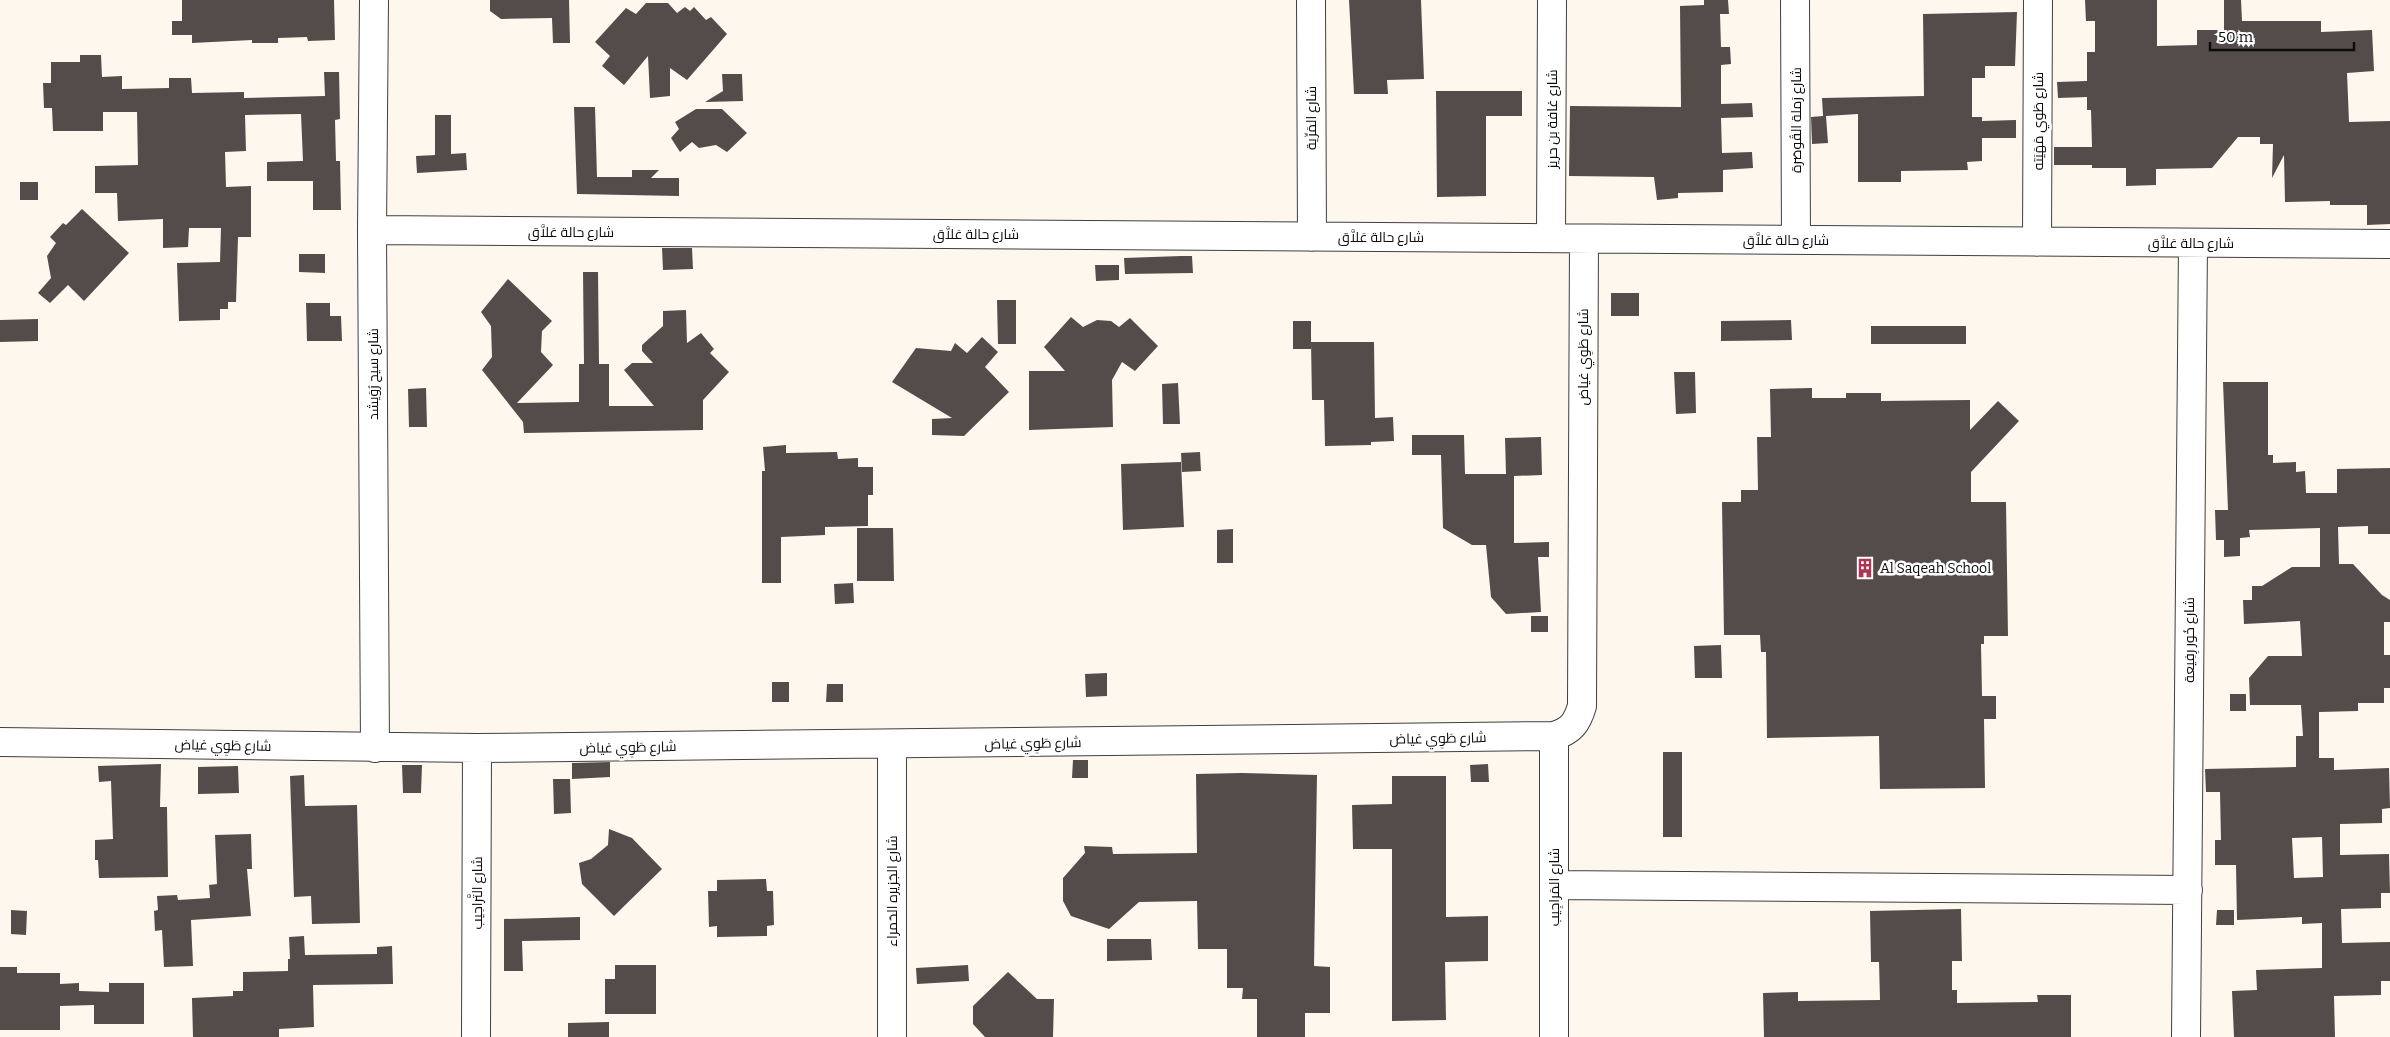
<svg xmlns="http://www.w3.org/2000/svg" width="2390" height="1037" viewBox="0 0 2390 1037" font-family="Bitter,Cairo,serif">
  <rect width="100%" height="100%" fill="#fdf7ee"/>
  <path fill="#544c4a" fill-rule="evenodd" d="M 182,0 L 334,0 L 335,40 L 308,41 L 307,37 L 278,38 L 278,43 L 252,43 L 252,40 L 192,43 L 192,35 L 172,35 L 172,21 L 182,21 Z
    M 490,0 L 569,0 L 570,43 L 553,43 L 552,18 L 501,19 L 490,11 Z
    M 1349,0 L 1421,0 L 1424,79 L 1387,80 L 1388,94 L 1354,94 Z
    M 1704,0 L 1728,0 L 1729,14 L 1720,14 L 1721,47 L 1730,47 L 1731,64 L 1721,65 L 1721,104 L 1752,103 L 1753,117 L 1721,118 L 1722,153 L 1752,152 L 1753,168 L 1723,170 L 1723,192 L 1678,193 L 1678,198 L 1657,200 L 1654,177 L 1569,176 L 1570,106 L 1681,107 L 1680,6 L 1704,5 Z
    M 2085,0 L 2157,0 L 2157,46 L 2197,45 L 2197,30 L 2224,30 L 2224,0 L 2241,0 L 2242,21 L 2321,21 L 2321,32 L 2372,30 L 2374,71 L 2347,73 L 2349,122 L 2390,121 L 2390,224 L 2367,225 L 2367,205 L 2330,205 L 2330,201 L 2285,202 L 2284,155 L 2272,178 L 2273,144 L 2260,144 L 2260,137 L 2238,137 L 2212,168 L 2156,169 L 2156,185 L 2126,186 L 2126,168 L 2092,168 L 2092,165 L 2054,165 L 2054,147 L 2092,147 L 2091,110 L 2087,110 L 2087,97 L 2058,98 L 2057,82 L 2087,81 L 2087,52 L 2095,52 L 2095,21 L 2086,21 Z
    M 646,3 L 668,3 L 677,13 L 685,7 L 690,11 L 694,7 L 706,20 L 711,17 L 727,34 L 687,80 L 670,68 L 670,96 L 650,98 L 648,56 L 624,85 L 602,66 L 610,56 L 595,42 L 626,8 L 636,14 Z
    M 2017,12 L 2015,66 L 1985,66 L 1985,78 L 1972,78 L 1972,117 L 1982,117 L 1982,121 L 2016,120 L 2016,138 L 1982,138 L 1982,161 L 1967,162 L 1968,170 L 1901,171 L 1901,182 L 1858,182 L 1858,114 L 1826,116 L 1828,143 L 1812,144 L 1811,117 L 1823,116 L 1822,98 L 1924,96 L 1923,14 Z
    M 80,55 L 101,55 L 102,77 L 122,76 L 122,89 L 169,88 L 169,78 L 191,78 L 192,93 L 244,92 L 244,98 L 325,96 L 324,72 L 339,72 L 340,119 L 335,120 L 336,161 L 340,161 L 341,210 L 313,210 L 313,181 L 267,181 L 267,162 L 303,161 L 301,114 L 245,115 L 246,151 L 225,152 L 226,187 L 251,186 L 251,237 L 238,237 L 236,302 L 228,302 L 228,309 L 220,309 L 220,320 L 179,321 L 177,263 L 220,262 L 221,228 L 189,228 L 188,247 L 163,248 L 163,219 L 118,221 L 117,193 L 95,193 L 95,166 L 138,165 L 137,112 L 103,112 L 103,131 L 53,131 L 52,108 L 44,108 L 43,83 L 51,83 L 51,62 L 80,62 Z
    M 722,74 L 742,74 L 743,101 L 705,102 L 723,91 Z
    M 1436,91 L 1522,91 L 1522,116 L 1486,116 L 1486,196 L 1437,197 Z
    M 574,107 L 595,107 L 597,177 L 632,177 L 632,170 L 659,170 L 651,178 L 679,178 L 679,196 L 577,194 Z
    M 696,109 L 722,109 L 747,133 L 727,152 L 716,145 L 699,148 L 692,142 L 680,152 L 671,138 L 679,129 L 675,122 Z
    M 435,115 L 451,115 L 451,154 L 466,153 L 467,170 L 417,173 L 416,156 L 435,155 Z
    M 20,182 L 38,182 L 38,200 L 20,200 Z
    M 82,209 L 129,253 L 84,301 L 68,285 L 50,303 L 38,293 L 51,278 L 47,256 L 56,243 L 50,237 L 63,223 L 66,225 Z
    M 662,248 L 692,248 L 693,269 L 663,270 Z
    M 299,254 L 325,254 L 325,273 L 299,272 Z
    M 1181,256 L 1192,256 L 1193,273 L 1125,274 L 1124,258 Z
    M 1095,265 L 1119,265 L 1119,280 L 1096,281 Z
    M 583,272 L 598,272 L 599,364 L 609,364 L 609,406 L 654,406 L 624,370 L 632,363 L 653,363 L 642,351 L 642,345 L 663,326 L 663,311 L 686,310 L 687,343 L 701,333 L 714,349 L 710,353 L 729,372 L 703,400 L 703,430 L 524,433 L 523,422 L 482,370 L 492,357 L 491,326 L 481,312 L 508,279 L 552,321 L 542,331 L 541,352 L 553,365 L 517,403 L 579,402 L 579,364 L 584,364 Z
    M 1611,293 L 1639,293 L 1639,316 L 1611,316 Z
    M 997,300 L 1016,300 L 1016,344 L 998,344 Z
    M 306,303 L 330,303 L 330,316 L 341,316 L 342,341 L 307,341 Z
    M 1071,317 L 1083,327 L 1097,320 L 1111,321 L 1119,327 L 1130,318 L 1158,346 L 1135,371 L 1122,362 L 1112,380 L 1113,427 L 1029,430 L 1029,371 L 1065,371 L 1044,347 Z
    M 38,319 L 38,341 L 0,342 L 0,320 Z
    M 1791,320 L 1792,340 L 1721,341 L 1721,321 Z
    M 1293,321 L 1311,321 L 1311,349 L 1293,349 Z
    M 1871,326 L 1966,326 L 1966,344 L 1871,344 Z
    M 982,337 L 998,352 L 985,367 L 1009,392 L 964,436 L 932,435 L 932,419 L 952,418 L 892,382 L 916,348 L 951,351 L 955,343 L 967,353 Z
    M 1311,342 L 1374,342 L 1375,418 L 1393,417 L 1394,441 L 1371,442 L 1371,445 L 1325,446 L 1324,400 L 1312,400 Z
    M 1674,372 L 1695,372 L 1696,413 L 1676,414 Z
    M 2223,382 L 2268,382 L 2268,455 L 2273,455 L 2273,463 L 2296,462 L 2296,472 L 2305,471 L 2306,493 L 2337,493 L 2337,469 L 2390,468 L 2390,534 L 2368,534 L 2368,526 L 2338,527 L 2339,564 L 2353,564 L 2382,595 L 2390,600 L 2390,622 L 2384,622 L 2384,655 L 2390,655 L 2390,688 L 2384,688 L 2384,703 L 2358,703 L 2358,711 L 2319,712 L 2319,758 L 2334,758 L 2334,770 L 2389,768 L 2390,808 L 2382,809 L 2382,823 L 2340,824 L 2340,855 L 2389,854 L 2390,893 L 2381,893 L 2381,908 L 2341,909 L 2342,943 L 2390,942 L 2390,981 L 2381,981 L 2381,995 L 2334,996 L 2335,1037 L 2234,1037 L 2232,991 L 2257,990 L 2256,970 L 2322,968 L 2322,923 L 2302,924 L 2302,917 L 2237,920 L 2236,865 L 2215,865 L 2215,840 L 2221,840 L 2220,792 L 2206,792 L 2205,769 L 2296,767 L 2296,736 L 2303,736 L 2301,705 L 2250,705 L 2249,678 L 2268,656 L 2302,656 L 2300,621 L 2244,624 L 2243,600 L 2252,600 L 2252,586 L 2262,586 L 2292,567 L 2320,567 L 2320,528 L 2249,530 L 2250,537 L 2240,538 L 2240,556 L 2224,557 L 2224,540 L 2216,540 L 2215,510 L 2228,510 ZM 2322,837 L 2323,877 L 2294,878 L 2292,838 Z
    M 1178,383 L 1180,424 L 1163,424 L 1162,384 Z
    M 426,388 L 427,427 L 409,427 L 408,389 Z
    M 1812,388 L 1812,398 L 1846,398 L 1846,393 L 1881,393 L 1881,401 L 1970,400 L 1970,430 L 1998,401 L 2019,421 L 1971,472 L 1971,502 L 2006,502 L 2008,636 L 1984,636 L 1984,644 L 1981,644 L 1982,696 L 1996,696 L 1996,719 L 1984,719 L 1985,788 L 1880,789 L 1879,736 L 1767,738 L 1766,652 L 1761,652 L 1760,635 L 1724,635 L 1722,502 L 1741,502 L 1741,490 L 1758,490 L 1757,437 L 1771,437 L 1770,389 Z
    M 1412,435 L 1464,435 L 1465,474 L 1506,474 L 1505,438 L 1541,437 L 1542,475 L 1514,476 L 1514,543 L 1549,542 L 1549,557 L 1538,557 L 1541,612 L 1506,614 L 1491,597 L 1486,545 L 1472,545 L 1443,528 L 1441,455 L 1412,455 Z
    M 786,445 L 786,453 L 837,452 L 838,459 L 858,458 L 858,467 L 873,467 L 873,495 L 868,495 L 868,526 L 825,527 L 825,535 L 781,537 L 781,583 L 762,583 L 762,471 L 765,471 L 763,447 Z
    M 1200,452 L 1201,471 L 1182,472 L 1181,453 Z
    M 1181,462 L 1184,527 L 1123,530 L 1121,464 Z
    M 857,528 L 893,528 L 894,581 L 857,581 Z
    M 1233,529 L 1233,563 L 1217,563 L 1217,530 Z
    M 853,583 L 854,603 L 835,604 L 834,584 Z
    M 1531,616 L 1548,616 L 1548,632 L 1531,632 Z
    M 1721,645 L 1722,678 L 1695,678 L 1694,646 Z
    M 1107,673 L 1107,696 L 1086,697 L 1085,674 Z
    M 772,682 L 789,682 L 789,702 L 772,702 Z
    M 827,684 L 843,684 L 843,702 L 826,702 Z
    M 2230,694 L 2246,694 L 2246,711 L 2230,711 Z
    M 1663,752 L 1682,752 L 1682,837 L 1663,837 Z
    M 1073,760 L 1088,760 L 1088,778 L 1072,778 Z
    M 610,762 L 610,777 L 572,779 L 572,763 Z
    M 161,764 L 160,807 L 167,807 L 168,877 L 99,878 L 98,860 L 95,860 L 95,840 L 113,839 L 111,781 L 99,782 L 98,766 Z
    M 1488,764 L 1489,782 L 1471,782 L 1470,765 Z
    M 402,765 L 422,765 L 421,793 L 403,793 Z
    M 238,766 L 239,793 L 198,794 L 198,767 Z
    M 1242,773 L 1317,775 L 1314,966 L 1330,967 L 1330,1013 L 1305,1013 L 1305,1037 L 1257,1037 L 1257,999 L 1242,999 L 1243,988 L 1227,988 L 1227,949 L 1198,949 L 1197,901 L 1139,902 L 1109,929 L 1071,916 L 1063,901 L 1063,878 L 1085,853 L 1084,846 L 1112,847 L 1113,854 L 1197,853 L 1196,774 Z
    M 304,775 L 305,806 L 357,805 L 360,923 L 312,924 L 311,896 L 294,897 L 290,776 Z
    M 1392,776 L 1446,776 L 1446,917 L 1488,916 L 1488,961 L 1445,962 L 1446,1020 L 1392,1021 L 1392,849 L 1353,849 L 1352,805 L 1392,804 Z
    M 553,779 L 570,779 L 571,813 L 554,814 Z
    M 609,829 L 632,838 L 662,869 L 614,916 L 582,884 L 579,863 L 591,859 L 608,845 Z
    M 251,834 L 252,869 L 247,869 L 251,916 L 191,920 L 193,966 L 164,967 L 162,930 L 155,931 L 154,911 L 158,910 L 157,896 L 177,895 L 178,900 L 210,898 L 209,885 L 217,884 L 215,835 Z
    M 766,879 L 767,891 L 773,891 L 774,925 L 767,926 L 767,936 L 717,937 L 717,926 L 709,927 L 708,891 L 717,891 L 717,880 Z
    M 1961,909 L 1962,961 L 1952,961 L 1952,990 L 1957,990 L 1957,1003 L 2038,1002 L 2037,995 L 2071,995 L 2071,1037 L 1764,1037 L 1763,993 L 1798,992 L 1798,1001 L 1880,1000 L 1879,962 L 1871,962 L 1870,911 Z
    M 11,910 L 27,911 L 26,935 L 11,934 Z
    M 2217,910 L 2234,910 L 2234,925 L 2216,925 Z
    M 580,917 L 580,940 L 522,941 L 523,971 L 504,971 L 504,919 Z
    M 304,936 L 305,955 L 377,954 L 377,947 L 392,946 L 393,984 L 313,985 L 314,1027 L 279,1029 L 279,1037 L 193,1037 L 192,998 L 233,996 L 233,991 L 243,991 L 243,972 L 288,971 L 288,959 L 290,959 L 289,937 Z
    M 1107,939 L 1151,939 L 1152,960 L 1107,961 Z
    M 615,965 L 656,965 L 656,1014 L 605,1014 L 605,979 L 615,979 Z
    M 968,965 L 969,981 L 917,984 L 916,968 Z
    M 0,967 L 17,967 L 17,973 L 60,973 L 60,984 L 79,983 L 79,991 L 109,992 L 109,983 L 144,983 L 144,1024 L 94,1024 L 94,1005 L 60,1006 L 60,1030 L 0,1030 Z
    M 1008,972 L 1037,999 L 1054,999 L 1053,1037 L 985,1037 L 973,1024 L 973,1006 Z
    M 609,1022 L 609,1037 L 568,1037 L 568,1023 Z"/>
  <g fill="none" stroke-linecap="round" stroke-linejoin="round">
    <defs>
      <path id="minor" d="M 374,0 L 372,230 L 375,748
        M 1311,0 L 1312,237
        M 1795,0 L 1796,240
        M 372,230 L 2390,244
        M 1551,238 L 1552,0
        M 2037,242 L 2038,0
        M 0,742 L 477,748 L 1554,736 C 1571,731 1577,723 1582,706 L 1584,239
        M 892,744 L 892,1037
        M 1554,885 L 2188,890
        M 476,1037 L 477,748
        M 1554,1037 L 1554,736
        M 2186,1037 L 2193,243"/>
    </defs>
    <use href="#minor" stroke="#3f3f3f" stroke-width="30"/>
    <use href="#minor" stroke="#fff" stroke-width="28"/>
  </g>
  <defs>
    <symbol id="building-bare" viewBox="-9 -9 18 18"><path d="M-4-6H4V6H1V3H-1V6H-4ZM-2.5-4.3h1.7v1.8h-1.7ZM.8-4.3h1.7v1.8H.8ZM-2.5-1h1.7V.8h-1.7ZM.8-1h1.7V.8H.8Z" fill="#ac3552" stroke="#fff" stroke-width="2.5" paint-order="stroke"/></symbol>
  </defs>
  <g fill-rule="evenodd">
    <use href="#building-bare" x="1851" y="554" width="28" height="28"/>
  </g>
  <g text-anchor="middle" stroke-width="5" stroke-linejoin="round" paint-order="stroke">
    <g font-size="14" fill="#0c0c0c" stroke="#fff">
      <text transform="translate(1311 118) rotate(-90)" y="5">شارع المَرِّية</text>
      <text transform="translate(1552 119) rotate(-90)" y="5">شارع غافة بن حريز</text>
      <text transform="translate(1796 120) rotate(-90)" y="5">شارع رَملة القُوصَرة</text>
      <text transform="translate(2038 121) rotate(-90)" y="5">شارع طَوي مَهَيَته</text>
      <text x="571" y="237">شارع حالة عَلاَّق</text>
      <text x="976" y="239">شارع حالة عَلاَّق</text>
      <text x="1381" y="242">شارع حالة عَلاَّق</text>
      <text x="1786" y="245">شارع حالة عَلاَّق</text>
      <text x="2191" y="248">شارع حالة عَلاَّق</text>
      <text transform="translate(1583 357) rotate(-90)" y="5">شارع طَوِي غياض</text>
      <text transform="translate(373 374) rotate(-90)" y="5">شارع سيح رُوَيشد</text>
      <text transform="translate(2189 640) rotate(-90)" y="5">شارع خُور رِفِيعة</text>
      <text transform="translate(1438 738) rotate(-1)" y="5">شارع طَوِي غياض</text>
      <text transform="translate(1033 743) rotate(-1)" y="5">شارع طَوِي غياض</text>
      <text transform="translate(223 745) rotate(1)" y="5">شارع طَوِي غياض</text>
      <text transform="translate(628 747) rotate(-1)" y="5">شارع طَوِي غياض</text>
      <text transform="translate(1554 887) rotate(-90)" y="5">شارع المَراجِيب</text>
      <text transform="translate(892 891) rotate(-90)" y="5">شارع الجَزيره الحَمراء</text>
      <text transform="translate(477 893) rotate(-90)" y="5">شارع التَّراحِيب</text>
    </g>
    <g font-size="14" fill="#0c0c0c" stroke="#fff" text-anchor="start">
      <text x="1880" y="573">Al Saqeah School</text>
    </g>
  </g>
  <path d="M2210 42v8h144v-8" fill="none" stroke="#0c0c0c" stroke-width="2.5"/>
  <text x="2218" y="42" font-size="15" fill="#0c0c0c" stroke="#ffffff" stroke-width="4" paint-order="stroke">50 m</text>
</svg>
